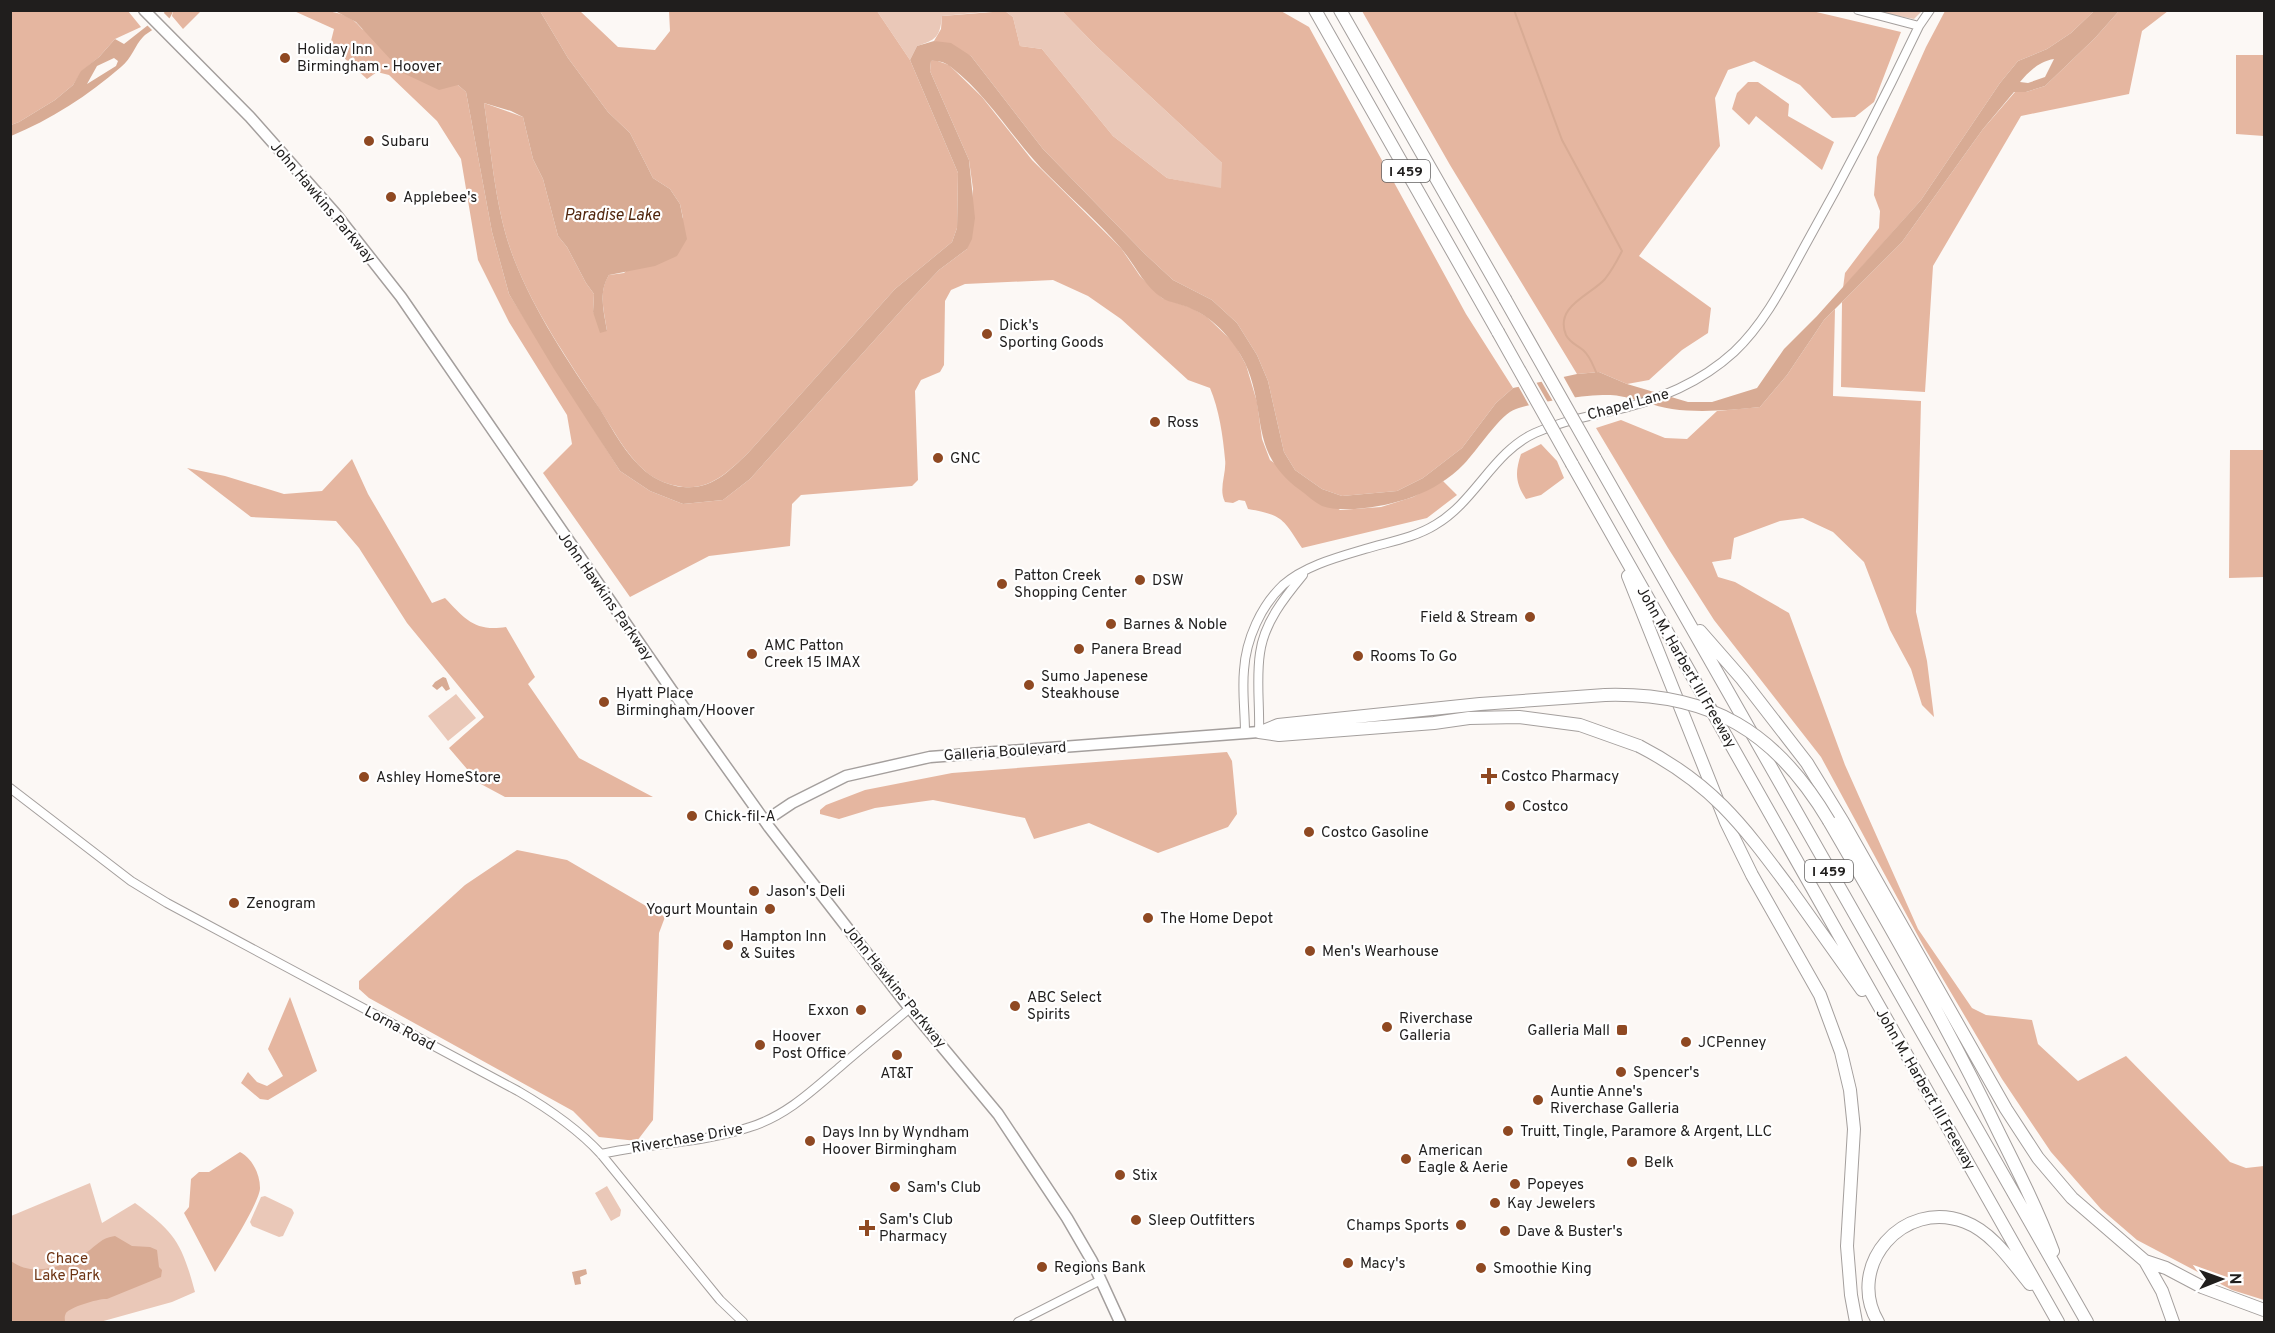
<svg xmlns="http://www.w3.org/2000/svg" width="2275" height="1333" viewBox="0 0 2275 1333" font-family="Overpass,sans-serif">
  <rect width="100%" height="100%" fill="#fcf8f5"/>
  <path fill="#eac8b8" d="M 877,11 L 997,11 L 942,16 C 940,37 936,40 917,46 L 910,60 Z
    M 1005,11 L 1062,11 L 1096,46 L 1222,163 L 1222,189 L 1167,178 L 1113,136 L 1042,49 L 1020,46 L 1013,17 Z
    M 1873,11 L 1922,11 L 1914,19 Z
    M 456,694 L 476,718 L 448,741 L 428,716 Z
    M 90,1183 L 102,1223 L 135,1203 C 176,1233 182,1244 195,1292 L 172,1302 L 100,1322 L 11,1322 L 11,1216 Z
    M 607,1186 L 621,1210 L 620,1216 L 611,1221 L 595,1193 Z
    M 265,1196 L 292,1209 L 294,1213 L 283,1236 L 279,1237 L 252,1226 L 250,1222 L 261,1197 Z"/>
  <path fill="#e5b6a0" d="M 111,10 L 128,11 L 141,27 L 115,39 L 99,57 L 82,71 L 73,85 L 55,100 L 19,122 L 11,125 L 11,11 Z
    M 1808,10 L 1901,32 L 1874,102 L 1855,117 L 1832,118 L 1800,85 L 1754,61 L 1728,70 L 1715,98 L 1720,146 L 1639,256 L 1711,308 L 1708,333 L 1682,350 L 1649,380 L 1627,384 L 1599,372 L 1577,374 L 1450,165 L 1362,11 Z
    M 173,11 L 201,11 L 183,29 L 172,16 Z
    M 294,11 C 319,11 345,7 362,29 L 458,85 L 466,92 L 492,232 L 509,294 L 620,471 L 650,491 L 683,504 L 723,500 L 750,479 L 906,305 L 939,270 L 967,249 L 973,189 L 969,160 L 930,71 L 931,61 L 935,60 L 949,65 L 982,97 L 1032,160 L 1121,248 L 1140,276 L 1162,298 L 1192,308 L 1207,317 L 1234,343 L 1246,365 L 1257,402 L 1262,439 L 1270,460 L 1340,510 L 1381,507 L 1413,497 L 1443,481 L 1457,495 L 1427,518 L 1302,548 C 1283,519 1283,515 1248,509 L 1245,501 L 1239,500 L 1233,503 L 1225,502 C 1218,489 1227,473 1225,459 C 1223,436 1219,409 1210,388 L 1188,380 L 1121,319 L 1088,296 L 1053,280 L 965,284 L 951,290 L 945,301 L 944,365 L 940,372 L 921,380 L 915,391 L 918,480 L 912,486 L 801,495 L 792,504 L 790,546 L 709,556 L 630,597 L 543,473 L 572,444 L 567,415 L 509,322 L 478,260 L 461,159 L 437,121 L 389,75 L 377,72 L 367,79 L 330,45 L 334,29 Z
    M 540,11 L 580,11 L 618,47 L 655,50 L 670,31 L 669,11 L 877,11 L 910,60 L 958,173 L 957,228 L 952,242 L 895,289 L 748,453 C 729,471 711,490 683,487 C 669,485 655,480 645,471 C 625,454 612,427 597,405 C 567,358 534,311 514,259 C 495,210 492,155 484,103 L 523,117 L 533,159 L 543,179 L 558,236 L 567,247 L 586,283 L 594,294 L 593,312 L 607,331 C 604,311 598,292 609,275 L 624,273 L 683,218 L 680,204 L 670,189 L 653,178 L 630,133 L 608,112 L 568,58 Z
    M 1005,11 L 1013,17 L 1020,46 L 1042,49 L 1113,136 L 1167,178 L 1221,188 L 1222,163 L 1096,46 L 1062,11 L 1281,11 L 1309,27 L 1466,314 L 1513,388 L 1496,403 L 1462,448 L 1423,478 L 1397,491 L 1342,496 L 1322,489 L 1295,470 L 1284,452 L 1268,381 L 1257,355 L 1237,323 L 1212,300 L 1173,280 L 1145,254 L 1043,149 L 971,56 L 934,41 L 941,29 L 942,16 Z
    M 1945,11 L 2094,11 L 2071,33 L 2047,49 L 2018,61 L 2000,83 L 1921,200 L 1843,288 L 1845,273 L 1879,228 L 1880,211 L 1874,195 L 1877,157 L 1926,47 Z
    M 2119,11 L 2168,11 L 2142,31 L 2129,94 L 2021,116 L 1933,266 L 1925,392 L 1841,387 L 1842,302 L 1902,242 L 1983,129 L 2015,92 L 2026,92 L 2045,86 L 2095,38 Z
    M 2236,55 L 2264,55 L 2264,136 L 2236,134 Z
    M 1748,82 L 1758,82 L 1789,104 L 1788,116 L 1834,142 L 1822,170 L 1756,116 L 1749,125 L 1732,109 L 1737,93 Z
    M 1835,309 L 1833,396 L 1921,401 L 1916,612 L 1927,661 L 1934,717 L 1922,705 L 1911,669 L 1890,630 L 1864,562 L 1833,532 L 1803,518 L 1780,521 L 1734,538 L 1731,559 L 1712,562 L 1718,577 L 1735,582 L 1789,613 L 1845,765 L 1918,929 L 1972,1008 L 1986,1015 L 2032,1020 L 2038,1044 L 2078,1081 L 2126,1056 L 2230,1162 L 2246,1168 L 2264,1166 L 2264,1300 L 2232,1290 L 2137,1240 L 2101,1209 L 2051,1152 L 2002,1079 L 1924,947 L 1821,757 L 1714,620 L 1668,548 L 1596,428 L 1621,420 L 1665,438 L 1687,439 L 1717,411 L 1760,407 L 1787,375 L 1824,320 Z
    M 1541,444 L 1557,461 L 1564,478 L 1541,495 L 1526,499 C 1515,483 1515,472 1521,454 Z
    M 2230,450 L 2264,450 L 2264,577 L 2229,578 Z
    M 352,459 L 368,494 L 432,603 L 445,598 C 465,619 475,632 506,627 L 535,677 L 528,684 L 579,758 L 653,797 L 505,797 L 479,783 L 449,748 L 484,717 L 407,623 L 359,548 L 336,521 L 251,517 L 187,468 L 225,476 L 284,494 L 322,491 Z
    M 1227,752 L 1232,761 L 1237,814 L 1228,827 L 1158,853 L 1089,823 L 1034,839 L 1025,818 L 933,800 L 875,808 L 839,819 L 820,814 L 820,810 L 826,805 L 865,790 L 952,773 Z
    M 517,850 L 567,860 L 665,917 L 659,933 L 653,1120 L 637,1141 L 599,1137 L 573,1111 L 369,998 L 359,989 L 359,981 L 465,885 Z
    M 290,997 L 317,1071 L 268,1100 L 260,1099 L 241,1083 L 248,1072 L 257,1082 L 267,1086 L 283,1076 L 268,1049 Z
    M 240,1152 C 252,1158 260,1174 260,1188 C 260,1202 224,1258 215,1272 L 184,1213 L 189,1207 L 191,1179 L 199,1172 L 209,1172 Z"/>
  <path fill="#d8ab94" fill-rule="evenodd" d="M 166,11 L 173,11 C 168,27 154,26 143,37 C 135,45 132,58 121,67 C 89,95 50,120 11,136 L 11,125 L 19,122 L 55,100 L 73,85 L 81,71 L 99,57 L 115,39 L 124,44 ZM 114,58 L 118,61 L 116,66 L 87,84 L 97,66 Z
    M 335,11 L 540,11 L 568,58 L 608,112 L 630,133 L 653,178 L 670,189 L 680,204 L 687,239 L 677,256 L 655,266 L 609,275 C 598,293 604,312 607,331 L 600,333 L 593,312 L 594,294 L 586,283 L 567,247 L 558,236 L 543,179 L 533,159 L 523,117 L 511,111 L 484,103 C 492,155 495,210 514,259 C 535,313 568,361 600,409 C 613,430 626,455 645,471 C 656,480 670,486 683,487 C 712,490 729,471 748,453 L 895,289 L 952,242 L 957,228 L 958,173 L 910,60 L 917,46 L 934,41 L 951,43 L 971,56 L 1043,149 L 1145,254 L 1173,280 L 1212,300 L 1237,323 L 1257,355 L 1268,381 L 1284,452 L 1295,470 L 1322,489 L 1342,496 L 1397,491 L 1423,478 L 1462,448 L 1496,403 L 1513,388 L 1577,374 L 1599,372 L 1627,384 L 1688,402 L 1712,402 L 1757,388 L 1784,349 L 1817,316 L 1921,200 L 2000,83 L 2018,61 L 2047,49 L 2071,33 L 2094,11 L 2119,11 L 2095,38 L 2045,86 L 2026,92 L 2014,92 L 1983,129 L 1902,242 L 1824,320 L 1787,375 L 1760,407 C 1731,410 1701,413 1672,409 C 1654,406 1637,399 1619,396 C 1600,392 1535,402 1516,409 C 1501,413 1476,452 1464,464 C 1435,494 1394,506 1355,509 C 1344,509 1332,510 1322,506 C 1314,502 1307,495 1300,490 C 1248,452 1268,413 1245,363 C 1234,341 1215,319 1192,309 C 1183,304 1170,303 1162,298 C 1143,285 1134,263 1120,247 C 1098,222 1073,200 1050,177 C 1015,143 990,97 951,67 C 945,62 937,60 931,61 L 930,71 L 969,160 L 975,218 L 972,239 L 967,249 L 939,270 L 906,305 L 750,479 L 723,500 L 683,504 L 650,491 L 620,471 L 554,369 L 509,294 L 492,232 L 466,92 L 458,85 L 439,90 L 403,73 L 356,22 ZM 2054,59 L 2045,77 L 2028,83 L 2020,82 C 2029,71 2040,61 2054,59 Z
    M 443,677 L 446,678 L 450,689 L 446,691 L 442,686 L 437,690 L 432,686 L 435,682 Z
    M 115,1236 L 132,1246 L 150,1247 L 157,1250 L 159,1267 L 162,1270 L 161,1277 L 107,1299 C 100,1298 70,1307 66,1313 C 64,1317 65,1319 65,1322 L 11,1322 L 11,1261 C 33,1278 66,1266 87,1252 C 97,1245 101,1238 115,1236 Z
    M 586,1269 L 587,1274 L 580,1277 L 581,1284 L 575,1285 L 572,1272 Z"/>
  <path fill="#fcf8f5" d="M 162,11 L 172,21 L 166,27 L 155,33 L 146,24 Z
    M 1562,374 L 1577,401 L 1555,405 L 1540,379 Z
    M 1535,380 L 1550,406 L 1531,409 L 1517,384 Z"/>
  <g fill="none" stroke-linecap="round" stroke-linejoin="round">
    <path stroke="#d8ab94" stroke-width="2" d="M 1514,10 L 1562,140 L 1622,251 C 1617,261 1612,270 1605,279 C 1591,295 1554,306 1566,335 C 1570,343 1577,345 1583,350 C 1591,357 1593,366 1597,374"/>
    <defs>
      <path id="minor" d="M 1858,10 L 1919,26
        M 1259,732 C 1260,706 1256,679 1260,653 C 1264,623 1284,598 1303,575
        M 1245,733 C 1245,712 1242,691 1244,670 C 1246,639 1261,606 1283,585 C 1304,566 1338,557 1365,549 C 1388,542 1414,538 1435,525 C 1475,502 1493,452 1535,433 C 1559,422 1582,418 1607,412 C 1654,402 1698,385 1734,352 C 1766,322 1786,280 1807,242 C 1847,171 1884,99 1919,26 L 1930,10
        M 10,788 L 131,881 L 167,903 L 518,1091 C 549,1109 577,1128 601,1154 L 720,1300 L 743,1322
        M 601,1154 C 650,1143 703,1143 750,1127 C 786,1116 813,1090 841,1066 C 864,1046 888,1027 911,1007
        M 1018,1322 L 1101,1280"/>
      <path id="major" d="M 144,10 L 250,117 L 335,213 L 401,297 L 675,695 L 769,827 L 904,1001 L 998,1114 L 1067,1218 L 1092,1261 L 1120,1322
        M 765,821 L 792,803 L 846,776 L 930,757 L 1259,732"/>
      <path id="highway" d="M 1315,10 L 1498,332
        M 1340,10 L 1505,299
        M 1595,458 L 2087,1322
        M 1572,464 L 2058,1322
        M 1628,576 L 1726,822 L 1752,875 L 1820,995 L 1841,1052 L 1850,1090 L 1854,1129 L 1847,1246 L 1851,1295 L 1856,1322
        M 1700,631 L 1742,679 L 1807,763 L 1843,822 L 2006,1109 L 2038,1158 L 2072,1198 L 2145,1261 L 2162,1291 L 2173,1322
        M 1259,732 L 1279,735 L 1434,723 L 1469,718 L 1519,717 L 1580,725 L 1639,746
        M 1261,732 L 1278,725 L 1480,704 L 1605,695
        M 1829,821 C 1889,924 1948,1027 2000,1135 C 2019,1173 2038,1211 2053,1251
        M 1788,886 L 1862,990
        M 2145,1261 L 2166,1268 L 2202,1287 L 2264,1310
        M 1878,1322 C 1845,1266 1903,1198 1965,1222 C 1992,1232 2012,1262 2030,1284"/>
    </defs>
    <use href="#minor" stroke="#a49f9d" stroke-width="10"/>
    <use href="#major" stroke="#a49f9d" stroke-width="13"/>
    <use href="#highway" stroke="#a49f9d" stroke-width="14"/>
    <use href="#minor" stroke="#fff" stroke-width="8"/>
    <use href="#major" stroke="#fff" stroke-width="10"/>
    <use href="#highway" stroke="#fff" stroke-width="12"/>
    <defs>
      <path id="highway-bridge" d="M 1505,299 L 1595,458
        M 1498,332 L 1572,464
        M 1605,695 C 1711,692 1776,732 1829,821
        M 1639,746 C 1711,783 1741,823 1788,886"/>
    </defs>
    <use href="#highway-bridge" stroke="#a49f9d" stroke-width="14" stroke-linecap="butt"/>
    <use href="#highway-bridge" stroke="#fff" stroke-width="12"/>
  </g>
  <g fill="#8f4922" stroke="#fff" stroke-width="2">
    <circle cx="285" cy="58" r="6"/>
    <circle cx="369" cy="141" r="6"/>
    <circle cx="391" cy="197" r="6"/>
    <circle cx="987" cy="334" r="6"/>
    <circle cx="1155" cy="422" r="6"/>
    <circle cx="938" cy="458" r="6"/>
    <circle cx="1140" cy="580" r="6"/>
    <circle cx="1002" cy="584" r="6"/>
    <circle cx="1530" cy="617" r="6"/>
    <circle cx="1111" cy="624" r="6"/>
    <circle cx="1079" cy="649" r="6"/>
    <circle cx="752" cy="654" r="6"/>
    <circle cx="1358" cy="656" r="6"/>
    <circle cx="1029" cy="685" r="6"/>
    <circle cx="604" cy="702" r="6"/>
    <path d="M1486 767h6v6h6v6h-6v6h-6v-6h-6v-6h6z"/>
    <circle cx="364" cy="777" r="6"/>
    <circle cx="1510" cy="806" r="6"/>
    <circle cx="692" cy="816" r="6"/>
    <circle cx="1309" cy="832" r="6"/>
    <circle cx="754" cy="891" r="6"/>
    <circle cx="234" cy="903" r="6"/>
    <circle cx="770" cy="909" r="6"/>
    <circle cx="1148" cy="918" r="6"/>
    <circle cx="728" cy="945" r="6"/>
    <circle cx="1310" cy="951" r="6"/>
    <circle cx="1015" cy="1006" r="6"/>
    <circle cx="861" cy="1010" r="6"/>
    <circle cx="1387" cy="1027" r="6"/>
    <rect x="1616" y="1024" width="12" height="12" rx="3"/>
    <circle cx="1686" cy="1042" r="6"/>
    <circle cx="760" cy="1045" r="6"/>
    <circle cx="897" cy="1055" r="6"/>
    <circle cx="1621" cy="1072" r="6"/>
    <circle cx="1538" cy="1100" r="6"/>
    <circle cx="1508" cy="1131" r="6"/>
    <circle cx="810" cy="1141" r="6"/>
    <circle cx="1406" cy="1159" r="6"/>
    <circle cx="1632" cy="1162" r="6"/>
    <circle cx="1120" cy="1175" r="6"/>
    <circle cx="1515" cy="1184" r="6"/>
    <circle cx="895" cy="1187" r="6"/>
    <circle cx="1495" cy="1203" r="6"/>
    <circle cx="1136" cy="1220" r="6"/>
    <circle cx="1461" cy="1225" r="6"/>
    <path d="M864 1219h6v6h6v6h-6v6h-6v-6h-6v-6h6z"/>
    <circle cx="1505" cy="1231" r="6"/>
    <circle cx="1348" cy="1263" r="6"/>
    <circle cx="1042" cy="1267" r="6"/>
    <circle cx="1481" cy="1268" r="6"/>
  </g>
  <g text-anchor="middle" stroke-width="4.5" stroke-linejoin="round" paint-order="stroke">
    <g fill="#fff" stroke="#636261" stroke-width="1.5">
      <rect x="1382" y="160" width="48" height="22" rx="4.5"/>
      <rect x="1805" y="860" width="48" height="22" rx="4.5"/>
    </g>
    <g font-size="14" font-weight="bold" fill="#201e1d">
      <text x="1406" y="176">I 459</text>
      <text x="1829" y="876">I 459</text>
    </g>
    <g font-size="15" fill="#201e1d" stroke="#fff" text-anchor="start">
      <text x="297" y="54">Holiday Inn<tspan x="297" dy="17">Birmingham - Hoover</tspan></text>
      <text x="381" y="146">Subaru</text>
      <text x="403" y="202">Applebee's</text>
      <text x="999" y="330">Dick's<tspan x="999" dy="17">Sporting Goods</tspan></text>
      <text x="1167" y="427">Ross</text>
      <text x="950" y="463">GNC</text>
      <text x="1014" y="580">Patton Creek<tspan x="1014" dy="17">Shopping Center</tspan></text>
      <text x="1152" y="585">DSW</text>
      <text x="1518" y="622" text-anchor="end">Field &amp; Stream</text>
      <text x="1123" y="629">Barnes &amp; Noble</text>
      <text x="764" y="650">AMC Patton<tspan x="764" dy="17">Creek 15 IMAX</tspan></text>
      <text x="1091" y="654">Panera Bread</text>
      <text x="1370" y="661">Rooms To Go</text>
      <text x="1041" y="681">Sumo Japenese<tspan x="1041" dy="17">Steakhouse</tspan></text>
      <text x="616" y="698">Hyatt Place<tspan x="616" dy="17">Birmingham/Hoover</tspan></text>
      <text x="1501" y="781">Costco Pharmacy</text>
      <text x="376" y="782">Ashley HomeStore</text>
      <text x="1522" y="811">Costco</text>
      <text x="704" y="821">Chick-fil-A</text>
      <text x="1321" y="837">Costco Gasoline</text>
      <text x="766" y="896">Jason's Deli</text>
      <text x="246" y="908">Zenogram</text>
      <text x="758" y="914" text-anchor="end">Yogurt Mountain</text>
      <text x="1160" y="923">The Home Depot</text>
      <text x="740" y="941">Hampton Inn<tspan x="740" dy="17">&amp; Suites</tspan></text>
      <text x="1322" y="956">Men's Wearhouse</text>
      <text x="1027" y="1002">ABC Select<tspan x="1027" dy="17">Spirits</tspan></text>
      <text x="849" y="1015" text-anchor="end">Exxon</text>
      <text x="1399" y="1023">Riverchase<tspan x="1399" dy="17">Galleria</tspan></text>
      <text x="1610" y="1035" text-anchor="end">Galleria Mall</text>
      <text x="772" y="1041">Hoover<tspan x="772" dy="17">Post Office</tspan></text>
      <text x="1698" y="1047">JCPenney</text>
      <text x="1633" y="1077">Spencer's</text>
      <text x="897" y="1078" text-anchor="middle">AT&amp;T</text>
      <text x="1550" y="1096">Auntie Anne's<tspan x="1550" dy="17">Riverchase Galleria</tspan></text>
      <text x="1520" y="1136">Truitt, Tingle, Paramore &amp; Argent, LLC</text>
      <text x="822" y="1137">Days Inn by Wyndham<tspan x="822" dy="17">Hoover Birmingham</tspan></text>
      <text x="1418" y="1155">American<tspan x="1418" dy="17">Eagle &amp; Aerie</tspan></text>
      <text x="1644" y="1167">Belk</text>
      <text x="1132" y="1180">Stix</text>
      <text x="1527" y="1189">Popeyes</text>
      <text x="907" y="1192">Sam's Club</text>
      <text x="1507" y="1208">Kay Jewelers</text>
      <text x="879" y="1224">Sam's Club<tspan x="879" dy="17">Pharmacy</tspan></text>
      <text x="1148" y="1225">Sleep Outfitters</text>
      <text x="1449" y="1230" text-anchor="end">Champs Sports</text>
      <text x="1517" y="1236">Dave &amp; Buster's</text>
      <text x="1360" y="1268">Macy's</text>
      <text x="1054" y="1272">Regions Bank</text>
      <text x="1493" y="1273">Smoothie King</text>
    </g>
    <g font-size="15" fill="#201e1d" stroke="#fff">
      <text transform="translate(323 202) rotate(50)" y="5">John Hawkins Parkway</text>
      <text transform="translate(1628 404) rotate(-15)" y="5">Chapel Lane</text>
      <text transform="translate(606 596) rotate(55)" y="5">John Hawkins Parkway</text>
      <text transform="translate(1687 667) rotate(60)" y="5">John M. Harbert III Freeway</text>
      <text transform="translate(1005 751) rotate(-4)" y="5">Galleria Boulevard</text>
      <text transform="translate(895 986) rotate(51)" y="5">John Hawkins Parkway</text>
      <text transform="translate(400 1028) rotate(28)" y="5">Lorna Road</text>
      <text transform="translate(1926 1089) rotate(60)" y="5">John M. Harbert III Freeway</text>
      <text transform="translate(687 1138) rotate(-10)" y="5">Riverchase Drive</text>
    </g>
    <g font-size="15" fill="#6d3413" stroke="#fff">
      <text x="67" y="1263">Chace<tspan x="67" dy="17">Lake Park</tspan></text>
    </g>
    <g font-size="16" font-style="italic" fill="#50250c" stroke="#fff">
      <text x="612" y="220">Paradise Lake</text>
    </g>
  </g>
  <rect width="2275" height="1333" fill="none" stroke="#201e1d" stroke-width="24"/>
  <g transform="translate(2221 1279) rotate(89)" stroke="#ffffff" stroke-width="4.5" paint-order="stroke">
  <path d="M0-4.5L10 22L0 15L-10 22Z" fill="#201e1d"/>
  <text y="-9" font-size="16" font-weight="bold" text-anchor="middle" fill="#201e1d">N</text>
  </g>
</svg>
